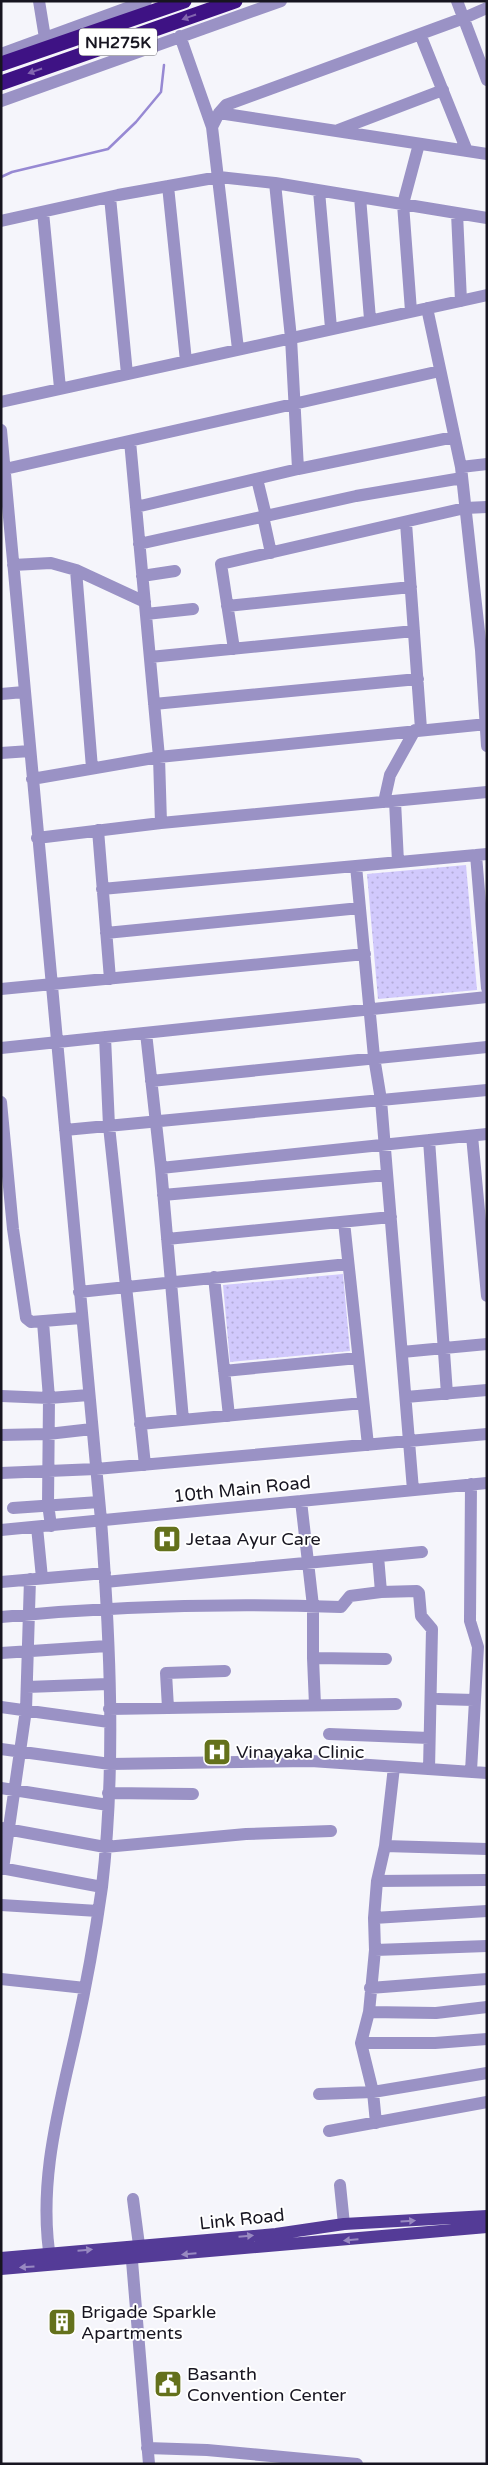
<svg xmlns="http://www.w3.org/2000/svg" width="488" height="2465" viewBox="0 0 488 2465" font-family="'Varela Round',sans-serif">
  <defs>
    <pattern id="park-dots" width="8" height="8" patternUnits="userSpaceOnUse" patternTransform="scale(1.25)"><rect width="8" height="8" fill="#d1c9fc"/><path d="M2 2h.1M6 6h.1" fill="none" stroke="#b3acd8" stroke-width="1.8" stroke-linecap="round"/></pattern>
  </defs>
  <rect width="100%" height="100%" fill="#f5f5fb"/>
  <path fill="url(#park-dots)" d="M 466,865 L 477,990 L 378,999 L 367,874 Z
    M 343,1274 L 350,1351 L 230,1362 L 223,1285 Z"/>
  <g fill="none" stroke-linecap="round" stroke-linejoin="round">
    <path stroke="#9789d3" stroke-width="2.5" d="M 1,177 L 12,172 L 108,149 L 136,122 L 161,92 L 164,65"/>
    <path stroke="#9a92c5" stroke-width="12" d="M 39,1 L 45,38
      M 457,1 L 487,80
      M 420,34 L 467,151
      M 180,36 L 212,127
      M 1,54 L 146,1
      M 1,101 L 281,1
      M 219,113 L 487,154
      M 338,130 L 443,90
      M 275,183 L 291,338 L 298,469
      M 168,186 L 186,361
      M 319,191 L 331,328
      M 110,197 L 127,374
      M 360,197 L 370,319
      M 43,212 L 60,388
      M 457,213 L 461,301
      M 1,221 L 118,195 L 219,177 L 275,183 L 487,218
      M 427,308 L 461,467 L 481,650 L 487,746
      M 411,311 L 403,204 L 419,144
      M 238,349 L 212,127 L 219,113 L 226,105 L 464,18 L 487,8
      M 1,402 L 487,295
      M 1,430 L 101,1520 C 110,1641 116,1766 102,1887 C 95,1937 86,1987 75,2036 C 58,2111 37,2187 51,2264
      M 130,441 L 159,757 L 161,823
      M 461,467 L 487,464
      M 5,469 L 440,371
      M 257,479 L 266,516
      M 136,507 L 298,469 L 454,437
      M 263,516 L 271,553
      M 406,523 L 421,729
      M 139,544 L 356,496 L 462,478
      M 13,565 L 51,563 L 76,570 L 145,602
      M 76,570 L 92,768
      M 142,576 L 175,571
      M 227,606 L 411,587
      M 146,614 L 193,609
      M 234,649 L 221,564 L 465,508 L 487,507
      M 150,657 L 414,631
      M 1,694 L 24,692
      M 154,704 L 418,679
      M 1,753 L 30,751
      M 32,779 L 159,757 L 487,724
      M 395,801 L 398,862
      M 384,802 L 390,775 L 415,730
      M 98,830 L 110,979
      M 37,838 L 161,823 L 487,792
      M 476,855 L 487,988
      M 356,866 L 374,1057 L 381,1100 L 413,1490
      M 102,889 L 487,854
      M 106,933 L 360,908
      M 1,989 L 365,954
      M 146,1033 L 161,1168 L 183,1420
      M 105,1037 L 109,1126 L 145,1465
      M 1,1048 L 487,997
      M 151,1081 L 487,1047
      M 1,1102 L 13,1229 L 26,1318 L 31,1322 L 81,1318
      M 65,1130 L 487,1090
      M 472,1136 L 487,1296
      M 429,1140 L 447,1394
      M 161,1168 L 487,1134
      M 163,1195 L 387,1175
      M 344,1222 L 368,1445
      M 167,1239 L 391,1217
      M 214,1277 L 229,1416
      M 79,1292 L 348,1264
      M 43,1322 L 49,1398 L 48,1504 L 51,1526
      M 402,1352 L 487,1344
      M 224,1371 L 358,1358
      M 1,1396 L 49,1398 L 89,1395
      M 406,1397 L 487,1390
      M 140,1424 L 363,1403
      M 1,1435 L 48,1434 L 92,1429
      M 1,1473 L 96,1469 L 487,1434
      M 471,1484 L 470,1621 L 478,1647 L 471,1771
      M 301,1501 L 313,1606 L 313,1658 L 386,1659
      M 13,1508 L 99,1502
      M 37,1527 L 42,1578
      M 1,1530 L 487,1483
      M 378,1556 L 381,1592
      M 1,1582 L 105,1573
      M 105,1582 L 422,1552
      M 1,1617 C 115,1606 227,1603 341,1607 L 350,1596 L 381,1592 L 417,1591 L 419,1593 L 421,1616 L 432,1629 L 429,1769
      M 1,1653 L 107,1646
      M 313,1658 L 315,1705
      M 27,1687 L 108,1684
      M 438,1699 L 474,1700
      M 1,1707 L 109,1722
      M 168,1708 L 166,1673 L 225,1671
      M 109,1709 L 396,1704
      M 329,1734 L 429,1738
      M 1,1749 L 110,1764 L 311,1761 L 487,1773
      M 1,1788 L 108,1805
      M 108,1793 L 193,1794
      M 1,1828 L 105,1847 L 246,1834 L 331,1831
      M 385,1846 L 394,1767
      M 1,1868 L 102,1887
      M 3,1869 L 26,1710 L 30,1579
      M 377,1881 L 487,1880
      M 1,1905 L 98,1911
      M 374,1918 L 487,1911
      M 375,1950 L 487,1946
      M 1,1979 L 85,1988
      M 370,1988 L 487,1979
      M 369,2012 L 436,2013 L 487,2007
      M 361,2043 L 435,2043 L 487,2039
      M 319,2094 L 373,2092 L 487,2073
      M 376,2123 L 373,2092 L 361,2043 L 369,2012 L 375,1950 L 374,1918 L 377,1881 L 385,1846 L 487,1849
      M 329,2131 L 487,2102
      M 340,2185 L 344,2224
      M 133,2199 L 139,2245
      M 131,2249 L 149,2464
      M 147,2448 L 207,2450 L 357,2464"/>
    <path stroke="#543b97" stroke-width="12" d="M 1,2258 L 276,2234 L 344,2224 L 487,2216
      M 1,2269 L 487,2227"/>
    <path stroke="#3e1284" stroke-width="15" d="M 1,64 L 184,1
      M 1,83 L 235,1"/>
  </g>
  <defs><path id="oneway-solid" d="M-6-.8H1V-3.2L6.5 0L1 3.2V.8H-6Z" transform="scale(1.25)"/></defs>
  <g fill="#8265af">
    <use href="#oneway-solid" transform="translate(189 17) rotate(161)"/>
    <use href="#oneway-solid" transform="translate(35 71) rotate(161)"/>
  </g>
  <g fill="#9889c1">
    <use href="#oneway-solid" transform="translate(408 2221) rotate(-4)"/>
    <use href="#oneway-solid" transform="translate(246 2236) rotate(-5)"/>
    <use href="#oneway-solid" transform="translate(351 2240) rotate(175)"/>
    <use href="#oneway-solid" transform="translate(85 2250) rotate(-5)"/>
    <use href="#oneway-solid" transform="translate(189 2254) rotate(175)"/>
    <use href="#oneway-solid" transform="translate(27 2267) rotate(176)"/>
  </g>
  <defs>
    <symbol id="hospital-square" viewBox="-11 -11 22 22"><rect x="-9" y="-9" width="18" height="18" rx="4" fill="#64711c" stroke="#fff"/><path d="M-5-5h3v3.5h4V-5h3V5h-3V1.5h-4V5h-3Z" fill="#fff"/></symbol>
    <symbol id="building-square" viewBox="-11 -11 22 22"><rect x="-9" y="-9" width="18" height="18" rx="4" fill="#64711c" stroke="#fff"/><path d="M-4-6H4V6H1V3H-1V6H-4ZM-2.5-4.3h1.7v1.8h-1.7ZM.8-4.3h1.7v1.8H.8ZM-2.5-1h1.7V.8h-1.7ZM.8-1h1.7V.8H.8Z" fill="#fff"/></symbol>
    <symbol id="civic-square" viewBox="-11 -11 22 22"><rect x="-9" y="-9" width="18" height="18" rx="4" fill="#64711c" stroke="#fff"/><path d="M-.6-6.5H3V-4.5H.6V-3L4-1V1h2V6H-6V1h2V-1L-.6-3ZM-1.2 2.5V6h2.4V2.5Z" fill="#fff"/></symbol>
  </defs>
  <g fill-rule="evenodd">
    <use href="#hospital-square" x="151" y="1523" width="32" height="32"/>
    <use href="#hospital-square" x="201" y="1736" width="32" height="32"/>
    <use href="#building-square" x="46" y="2306" width="32" height="32"/>
    <use href="#civic-square" x="152" y="2368" width="32" height="32"/>
  </g>
  <g text-anchor="middle" stroke-width="4" stroke-linejoin="round" paint-order="stroke">
    <rect fill="#fff" stroke="#5d5b63" stroke-width="1" x="79" y="28.5" width="78" height="27" rx="4"/>
    <g font-size="16" font-weight="bold" fill="#171520">
      <text x="118" y="48">NH275K</text>
    </g>
    <g font-size="18" fill="#171520" stroke="#fff">
      <text transform="translate(242 1489) rotate(-6)" y="6">10th Main Road</text>
      <text transform="translate(242 2219) rotate(-6)" y="6">Link Road</text>
    </g>
    <g font-size="18" fill="#171520" stroke="#fff" text-anchor="start">
      <text x="186" y="1545">Jetaa Ayur Care</text>
      <text x="236" y="1758">Vinayaka Clinic</text>
      <text x="81" y="2318">Brigade Sparkle<tspan x="81" dy="21">Apartments</tspan></text>
      <text x="187" y="2380">Basanth<tspan x="187" dy="21">Convention Center</tspan></text>
    </g>
  </g>
  <rect width="488" height="2465" fill="none" stroke="#171520" stroke-width="5"/>
</svg>
